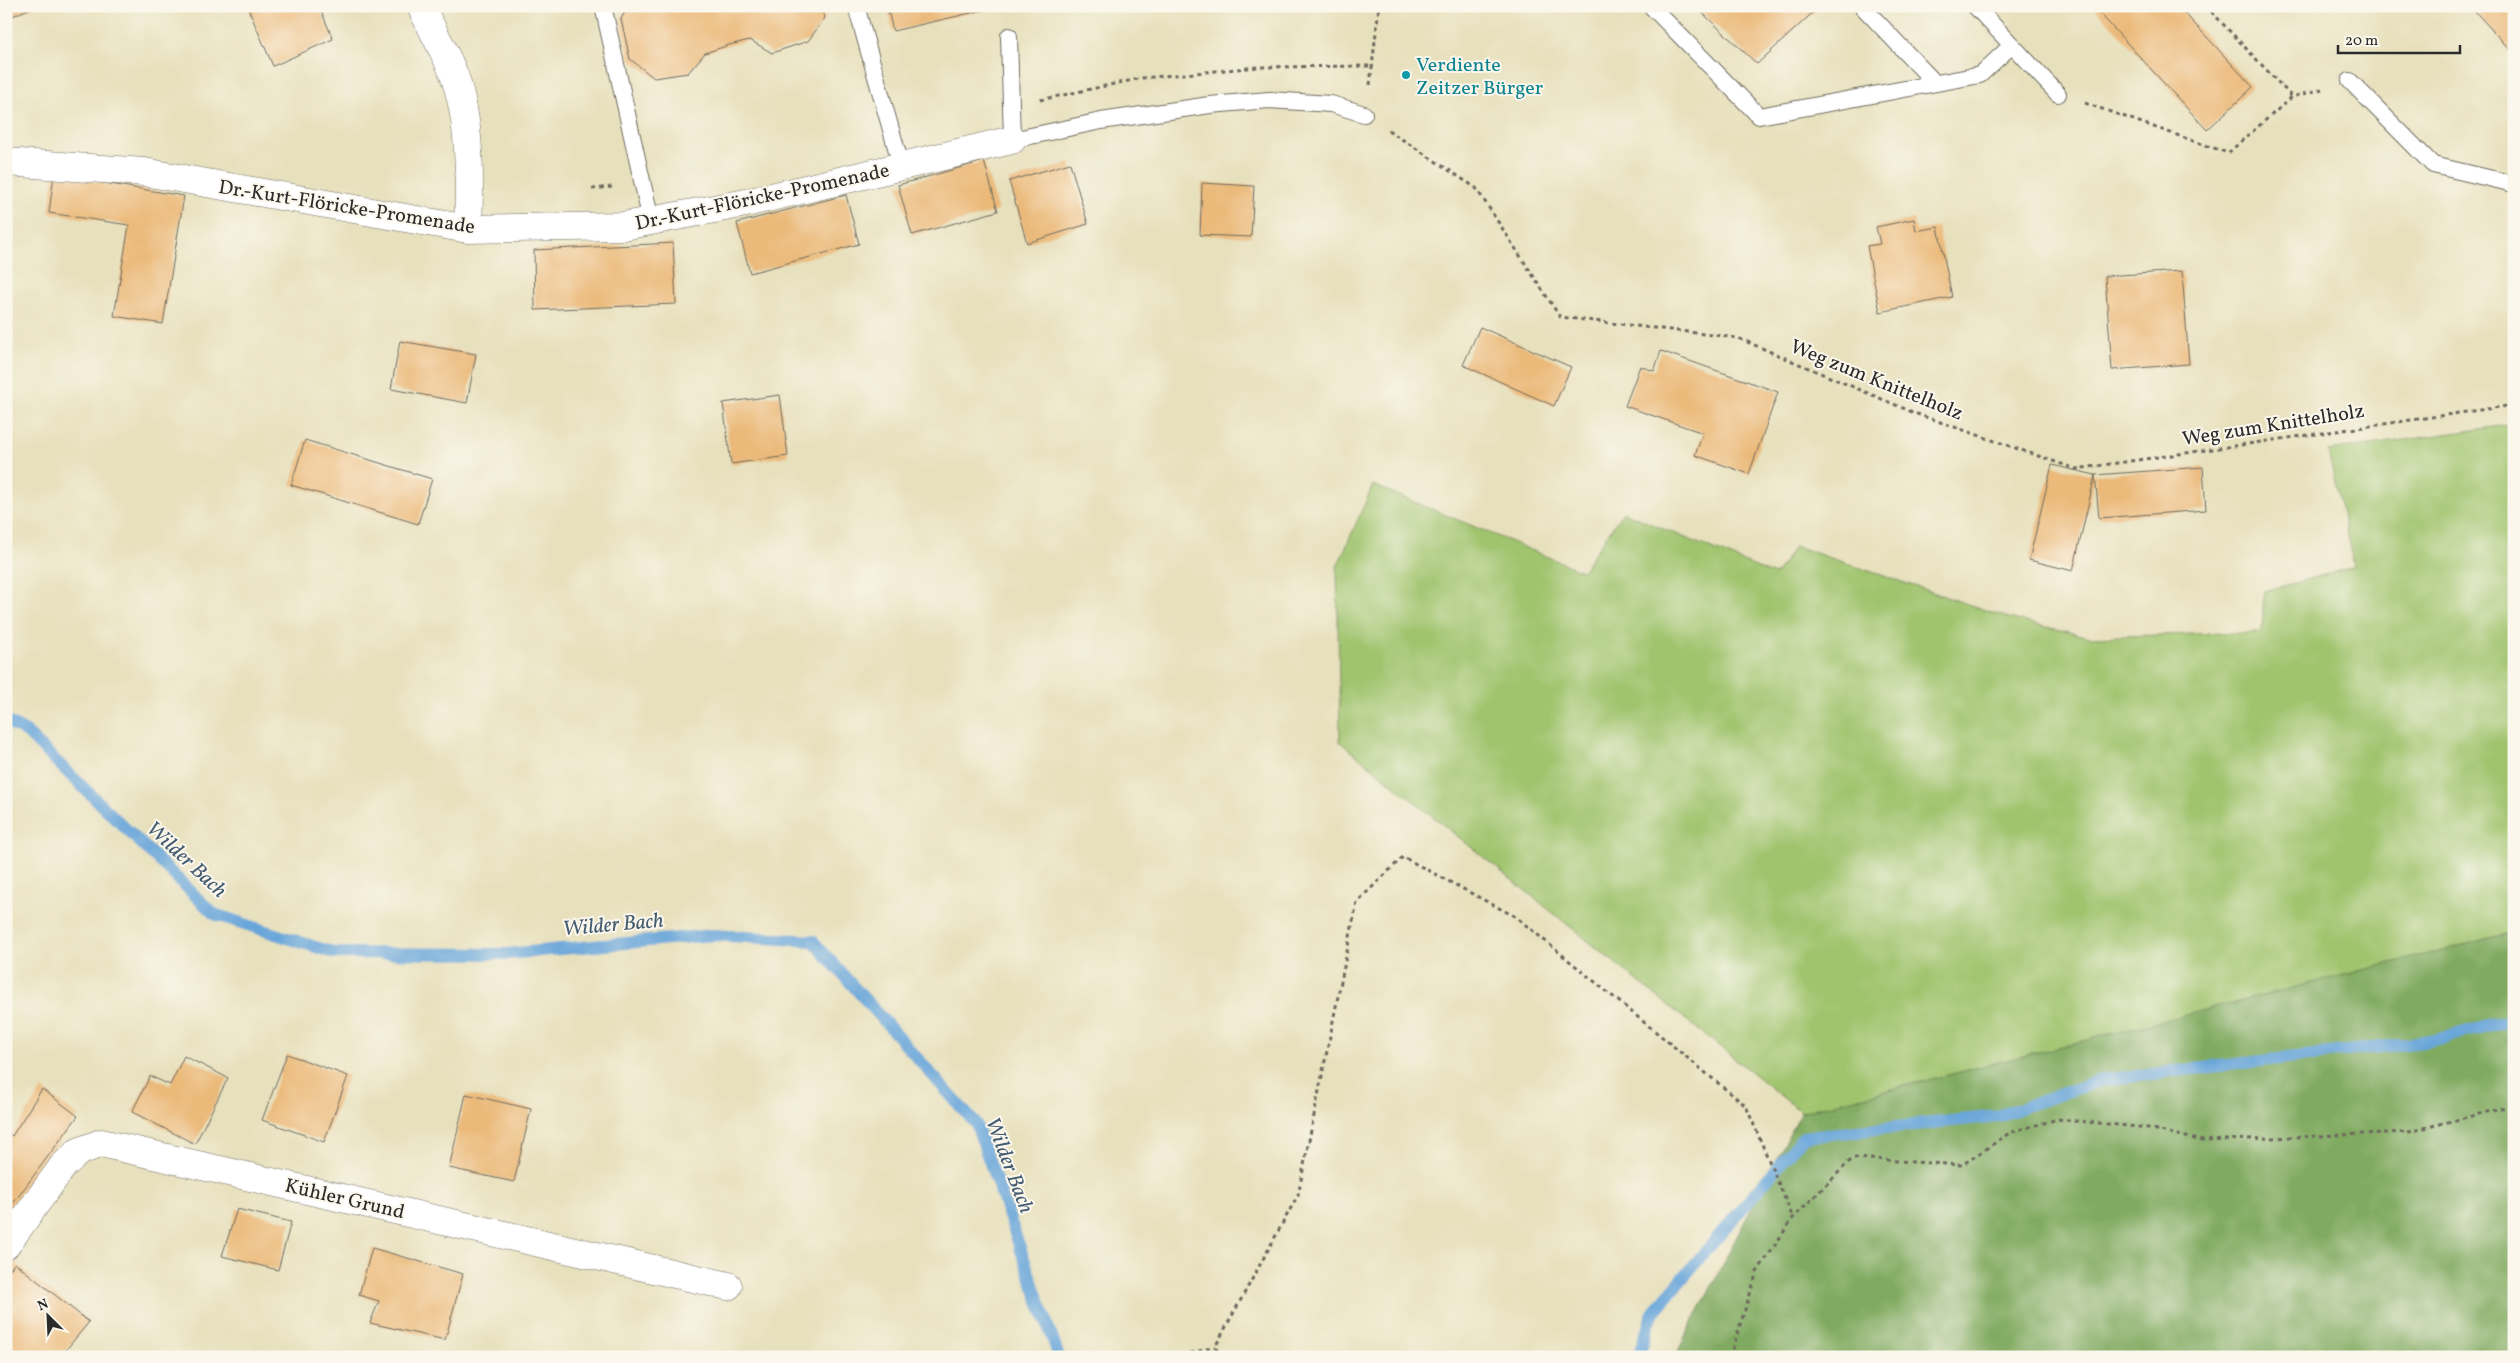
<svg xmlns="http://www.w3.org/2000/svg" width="2520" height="1363" viewBox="0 0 2520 1363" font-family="Vollkorn,serif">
  <rect width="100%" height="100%" fill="#fbf7ec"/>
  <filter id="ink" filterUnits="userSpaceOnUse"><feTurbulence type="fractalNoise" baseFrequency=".02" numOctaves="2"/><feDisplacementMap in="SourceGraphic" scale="10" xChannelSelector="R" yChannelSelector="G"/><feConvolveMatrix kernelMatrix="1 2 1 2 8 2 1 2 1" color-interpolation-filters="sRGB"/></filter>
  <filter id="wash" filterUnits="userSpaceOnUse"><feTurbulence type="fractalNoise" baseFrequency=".0096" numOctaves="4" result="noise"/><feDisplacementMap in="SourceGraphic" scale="20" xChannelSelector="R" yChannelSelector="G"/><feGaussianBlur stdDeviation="1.12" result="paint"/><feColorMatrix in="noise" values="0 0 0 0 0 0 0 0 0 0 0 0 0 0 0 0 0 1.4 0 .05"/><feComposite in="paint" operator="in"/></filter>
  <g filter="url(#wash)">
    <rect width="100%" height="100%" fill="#e7e0bc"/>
    <path fill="#a0c46e" stroke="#66784c" d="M 2514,424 L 2514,932 L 2472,944 L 1801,1112 L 1340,742 L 1337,567 L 1373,485 L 1582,571 L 1623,512 L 1775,575 L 1795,546 L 2012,619 L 2090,637 L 2262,632 L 2264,591 L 2354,567 L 2328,451 Z"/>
    <path fill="#80aa61" stroke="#566a46" d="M 2514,932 L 2514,1357 L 1675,1357 L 1801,1112 Z"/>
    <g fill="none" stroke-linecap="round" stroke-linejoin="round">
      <path stroke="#68a5d9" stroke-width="12" d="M 6,721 L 26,732 L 214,914 L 334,953 L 507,954 L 713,935 L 813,941 L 976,1124 L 1059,1357
        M 1638,1357 L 1653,1313 L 1803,1137 L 1998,1116 L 2101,1080 L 2431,1041 L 2514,1019"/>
    </g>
    <g id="blocks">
      <path fill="#ebb979" d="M 6,6 L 35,6 L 6,19 Z
        M 247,6 L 319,6 L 333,39 L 273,66 Z
        M 628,6 L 821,6 L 825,18 L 808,41 L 772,53 L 750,40 L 729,45 L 705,53 L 688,73 L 654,78 L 630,59 L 621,19 Z
        M 887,6 L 996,6 L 997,7 L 893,31 Z
        M 1695,6 L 1820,6 L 1757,64 Z
        M 2093,6 L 2178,6 L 2253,87 L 2207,130 Z
        M 2470,6 L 2514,6 L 2514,54 Z
        M 984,161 L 998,211 L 912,235 L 898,185 Z
        M 1070,163 L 1088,224 L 1027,243 L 1009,181 Z
        M 54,175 L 184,196 L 163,324 L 114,316 L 129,225 L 49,213 Z
        M 1202,183 L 1254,186 L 1251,237 L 1200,235 Z
        M 846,195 L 859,244 L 750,273 L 737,223 Z
        M 1914,219 L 1916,231 L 1938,227 L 1952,297 L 1880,312 L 1867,246 L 1880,244 L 1876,227 Z
        M 673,243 L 676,304 L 535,310 L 534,250 Z
        M 2182,271 L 2189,364 L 2112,370 L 2105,276 Z
        M 1480,327 L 1571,367 L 1554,406 L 1463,365 Z
        M 400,341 L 476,354 L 467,403 L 391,389 Z
        M 1661,351 L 1778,392 L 1749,474 L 1695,455 L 1703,433 L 1625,406 L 1640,366 L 1654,371 Z
        M 780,395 L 788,456 L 731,464 L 723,403 Z
        M 305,440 L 432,479 L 418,524 L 291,485 Z
        M 2052,465 L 2095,475 L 2203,467 L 2206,510 L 2099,518 L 2095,475 L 2073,571 L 2029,560 Z
        M 287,1054 L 348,1076 L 324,1142 L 262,1120 Z
        M 184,1056 L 228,1078 L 195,1144 L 132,1112 L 150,1076 L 170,1085 Z
        M 42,1089 L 78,1116 L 6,1213 L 6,1131 L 12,1136 Z
        M 466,1094 L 531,1109 L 514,1182 L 449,1168 Z
        M 237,1209 L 291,1222 L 278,1270 L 222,1256 Z
        M 372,1248 L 463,1274 L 445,1340 L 370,1323 L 379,1301 L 359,1295 Z
        M 15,1263 L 89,1322 L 60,1357 L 6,1357 L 6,1274 Z"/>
    </g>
  </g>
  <g filter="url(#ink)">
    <use href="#blocks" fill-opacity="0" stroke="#6d6a5e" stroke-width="1"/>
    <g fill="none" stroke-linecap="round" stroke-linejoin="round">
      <defs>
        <path id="lane" d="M 603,6 L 651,221
          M 856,6 L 901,165
          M 1651,6 L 1759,116 L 1980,75 L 2012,45
          M 1862,6 L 1935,83
          M 1975,6 L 2058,94
          M 1009,36 L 1012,140 L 1101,121 L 1210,105 L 1269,100 L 1331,104 L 1364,114
          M 2350,81 L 2433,165 L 2514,184"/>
        <path id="street" d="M 421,6 C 431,28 444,50 453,72 C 471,120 470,179 468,229
          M 6,162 L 144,172 L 468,229 L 624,226 L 746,203 L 1012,140
          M 6,1245 L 63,1166 L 78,1152 L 101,1143 L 728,1286"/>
      </defs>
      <use href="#lane" stroke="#6d6a5e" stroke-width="18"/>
      <use href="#street" stroke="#6d6a5e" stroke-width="29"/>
      <path stroke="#6d6a5e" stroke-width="3" stroke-dasharray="4 4" stroke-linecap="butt" d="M 2206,6 L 2292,97
        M 1370,85 L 1379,6
        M 1040,100 L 1142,78 L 1258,67 L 1374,66
        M 2085,103 L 2228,153 L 2292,97 L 2322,89
        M 1388,130 L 1476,188 L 1560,317 L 1738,338 L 1917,414 L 2076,469 L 2514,405
        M 592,189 L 613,187
        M 1175,1357 L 1215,1347
        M 1222,1357 L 1215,1347 L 1298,1195 L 1357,902 L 1403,857 L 1516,917 L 1746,1106 L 1793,1218
        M 1730,1357 L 1757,1272 L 1793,1218 L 1853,1158 L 1962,1165 L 2011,1132 L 2058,1119 L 2148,1128 L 2203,1141 L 2409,1132 L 2514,1105"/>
      <use href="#lane" stroke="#fff" stroke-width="16"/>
      <use href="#street" stroke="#fff" stroke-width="28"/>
    </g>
  </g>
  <circle fill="#0f9aa8" stroke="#fbf7ec" stroke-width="2" cx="1406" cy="75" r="5"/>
  <g text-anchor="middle" stroke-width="4" stroke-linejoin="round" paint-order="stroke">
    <g font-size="20" fill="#0d838f" stroke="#fbf7ec" text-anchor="start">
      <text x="1416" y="71">Verdiente<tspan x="1416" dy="23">Zeitzer Bürger</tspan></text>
    </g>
    <g font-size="20" fill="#2b2b2b" stroke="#fbf7ec">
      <text transform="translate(762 196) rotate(-12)" y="7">Dr.-Kurt-Flöricke-Promenade</text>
      <text transform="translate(347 206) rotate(9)" y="7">Dr.-Kurt-Flöricke-Promenade</text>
      <text transform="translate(1877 379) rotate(22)" y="7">Weg zum Knittelholz</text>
      <text transform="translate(2273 424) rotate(-9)" y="7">Weg zum Knittelholz</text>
      <text transform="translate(345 1198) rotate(13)" y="7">Kühler Grund</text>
    </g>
    <g font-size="21" font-style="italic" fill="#435c71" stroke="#fbf7ec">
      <text transform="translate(187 859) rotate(43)" y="7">Wilder Bach</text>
      <text transform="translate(613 924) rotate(-5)" y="7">Wilder Bach</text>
      <text transform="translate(1010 1165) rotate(69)" y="7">Wilder Bach</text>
    </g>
  </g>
  <rect width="2520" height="1363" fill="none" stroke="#fbf7ec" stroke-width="25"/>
  <g transform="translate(48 1316) rotate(336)" stroke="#fbf7ec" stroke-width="4" paint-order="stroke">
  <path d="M0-4L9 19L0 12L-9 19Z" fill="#2b2b2b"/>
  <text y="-8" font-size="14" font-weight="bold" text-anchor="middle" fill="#2b2b2b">N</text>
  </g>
  <path d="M2338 45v8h122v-8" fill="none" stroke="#2b2b2b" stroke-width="2.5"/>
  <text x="2345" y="45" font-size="15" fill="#2b2b2b" stroke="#fbf7ec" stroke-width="4" paint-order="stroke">20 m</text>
</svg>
